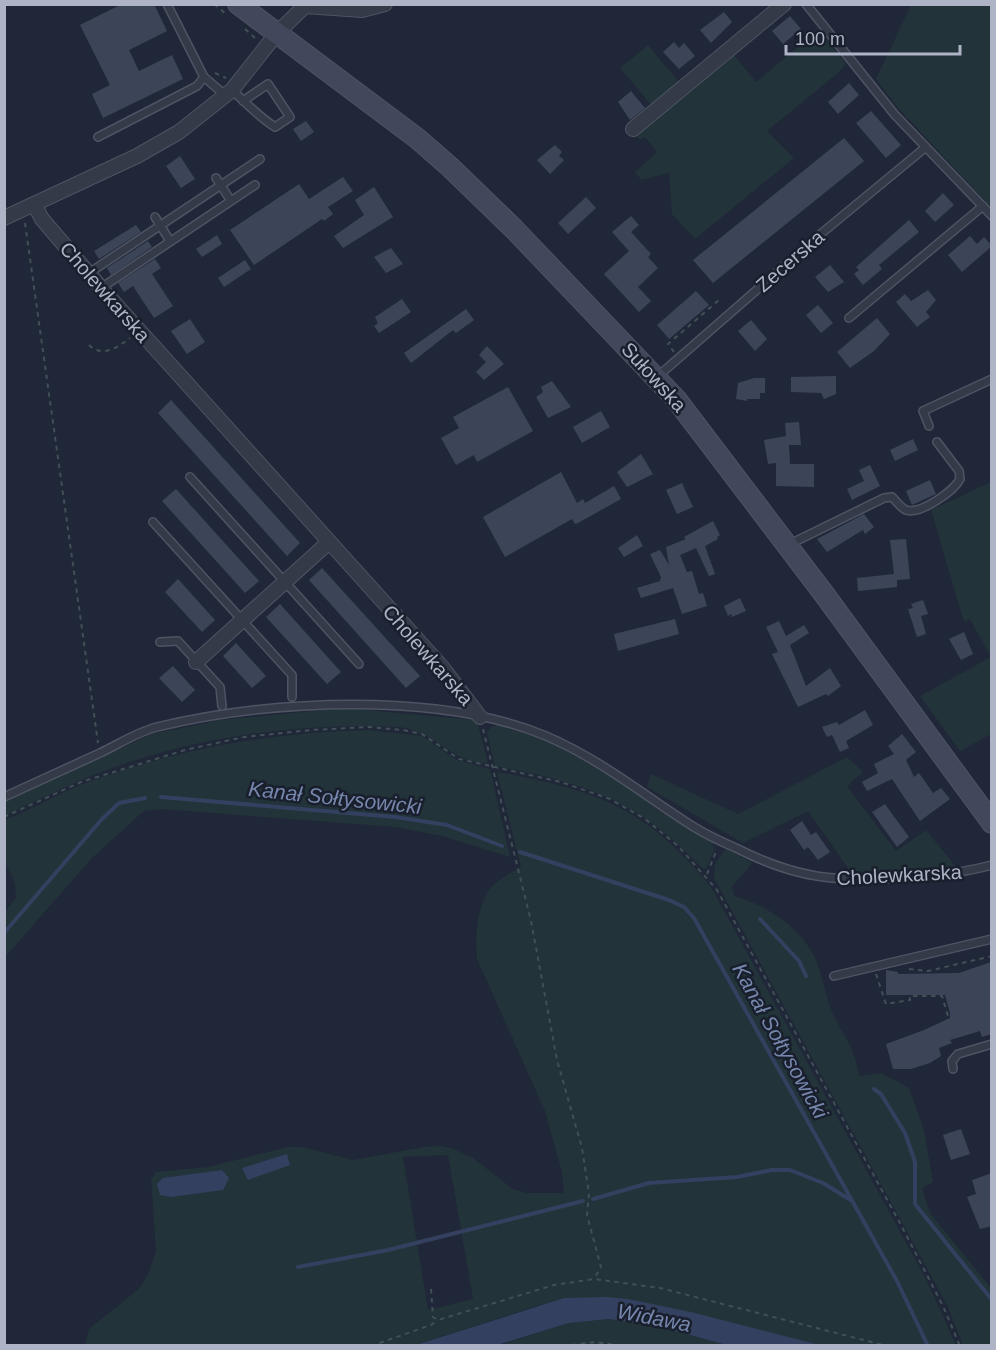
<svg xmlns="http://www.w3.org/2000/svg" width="996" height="1350" viewBox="0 0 996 1350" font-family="Arial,sans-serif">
  <rect width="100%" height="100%" fill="#202738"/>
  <path fill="#223339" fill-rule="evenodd" d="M 911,5 L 991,5 L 991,207 L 898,108 L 876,79 Z
    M 817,31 L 820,31 L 846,64 L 838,73 L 767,131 L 794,158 L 695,239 L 672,214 L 669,173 L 641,180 L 635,172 L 657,152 L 645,137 L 640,140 L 634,133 L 679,95 L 683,98 L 734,55 L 756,82 Z
    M 648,45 L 680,83 L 652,106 L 620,68 Z
    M 991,482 L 991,734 L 960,751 L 920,696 L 991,657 L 970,619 L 964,622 L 931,510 Z
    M 345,708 L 474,720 L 478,725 L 488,763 C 459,768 432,729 398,727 C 290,722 179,739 79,781 C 54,792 29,804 5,816 L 4,802 L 152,734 L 221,720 Z
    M 498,725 L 548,741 L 581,759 L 629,787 L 655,808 L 713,842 L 714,851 L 706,869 L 703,869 C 636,799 588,784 495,766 L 487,733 L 491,727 Z
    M 367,730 L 422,736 L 457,760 L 490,769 L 510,857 L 442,836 L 395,827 L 161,809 L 144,811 L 92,858 L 5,957 L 5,912 L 16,898 L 15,883 L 5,862 L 5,820 C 33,809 59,793 88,782 C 181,748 268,733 367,730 Z
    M 847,757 L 863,772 L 847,786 L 896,851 L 926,830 L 957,868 L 852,874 L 808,811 L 743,843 L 647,787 L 651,774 L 738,814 Z
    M 497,772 C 594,789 648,808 711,887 L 926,1279 L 956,1345 L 820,1345 L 628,1299 L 539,1305 L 416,1345 L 85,1346 L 89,1329 L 140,1288 L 149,1272 L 156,1251 L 151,1179 L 156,1172 L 208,1167 L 288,1147 L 302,1147 L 353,1160 L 424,1147 L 441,1146 L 454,1149 L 473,1158 L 513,1189 L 526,1193 L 564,1193 L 562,1172 L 545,1111 L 477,959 C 475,940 477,904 490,889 C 497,880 512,872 521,867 ZM 448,1155 L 473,1299 L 428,1310 L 403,1157 Z
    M 726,848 L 752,863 L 732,887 L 734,896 C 770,906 807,931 819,968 C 824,982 826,998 832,1012 C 844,1038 854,1045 859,1076 L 881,1073 L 909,1088 L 924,1130 L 933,1182 L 922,1188 L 930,1213 L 991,1288 L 991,1345 L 963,1345 L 947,1305 L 714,878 L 715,864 Z
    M 609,1319 L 656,1326 L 727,1345 L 497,1346 L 569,1323 Z"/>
  <path fill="#34405f" d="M 287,1154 L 290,1165 L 248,1180 L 242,1168 Z
    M 222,1170 L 229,1178 L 223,1190 L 171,1197 L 160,1195 L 157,1184 L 163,1178 Z
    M 607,1297 L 628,1299 L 691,1312 L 820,1345 L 727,1345 L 656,1326 L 609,1319 L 569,1323 L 497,1345 L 416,1345 L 564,1298 Z"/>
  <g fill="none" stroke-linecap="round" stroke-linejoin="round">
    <path stroke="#34405f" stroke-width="4" d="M 161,797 L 395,817 L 447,825 L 502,846
      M 520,852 L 669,900 L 684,907 L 694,918 L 897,1281 L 928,1346
      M 760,919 L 799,961 L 806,976
      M 4,933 L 102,819 L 119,803 L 145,798
      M 874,1089 L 881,1094 L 905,1133 L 915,1162 L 915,1204 L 992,1300
      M 593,1199 L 649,1183 L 737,1177 L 772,1170 L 790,1170 L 823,1183 L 852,1201
      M 298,1267 L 388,1250 L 583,1201"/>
  </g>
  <path fill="#3c4558" d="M 122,4 L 154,4 L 167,31 L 129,50 L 139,71 L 172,55 L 183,79 L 103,118 L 92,94 L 110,85 L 80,25 Z
    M 724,12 L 732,22 L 711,43 L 700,30 Z
    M 790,16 L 801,29 L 783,44 L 772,31 Z
    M 674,42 L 679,48 L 684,43 L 695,56 L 679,69 L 663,52 Z
    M 849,83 L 859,95 L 838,114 L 828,102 Z
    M 631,91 L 645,108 L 630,120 L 618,102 Z
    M 871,111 L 901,145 L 886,158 L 856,123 Z
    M 306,121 L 314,132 L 301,141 L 293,129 Z
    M 844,138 L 864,161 L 713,283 L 693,260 Z
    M 555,145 L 562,152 L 559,156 L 564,160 L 550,174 L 537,160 Z
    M 180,156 L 195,179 L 181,188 L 166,166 Z
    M 343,177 L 353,191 L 328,207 L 333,214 L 324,221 L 322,219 L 254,265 L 230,230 L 299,184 L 309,199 Z
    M 374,187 L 393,217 L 343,248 L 334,236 L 364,215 L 355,200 Z
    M 943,193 L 954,205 L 935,222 L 925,211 Z
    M 586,197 L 596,208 L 568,234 L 558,223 Z
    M 631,216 L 639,225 L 631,232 L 651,254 L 648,257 L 658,268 L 638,287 L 651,301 L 639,312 L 604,274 L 629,251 L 612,232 Z
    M 909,220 L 919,232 L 879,265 L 882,269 L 863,285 L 854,274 L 859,270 L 856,267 Z
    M 136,225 L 141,232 L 99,259 L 94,251 Z
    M 217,235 L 222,244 L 202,257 L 196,249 Z
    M 970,236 L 977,244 L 984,237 L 992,246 L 962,272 L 948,255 Z
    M 148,241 L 152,247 L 111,275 L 107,268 Z
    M 391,248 L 403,264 L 386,273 L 374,257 Z
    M 155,259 L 161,268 L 152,274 L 173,306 L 154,318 L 133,286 L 124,292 L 118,283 Z
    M 245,260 L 251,269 L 224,287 L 218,278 Z
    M 830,265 L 844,282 L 828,292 L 815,277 Z
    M 928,290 L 936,300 L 926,312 L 930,317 L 917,327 L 896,302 L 905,294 L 911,301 Z
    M 696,291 L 709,305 L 669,339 L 657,325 Z
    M 402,299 L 411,312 L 379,333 L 374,326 L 378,323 L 375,317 Z
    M 818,305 L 833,323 L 821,333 L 806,315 Z
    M 466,309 L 474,320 L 456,333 L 453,330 L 411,363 L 404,353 Z
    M 877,318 L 890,334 L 874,351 L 850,368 L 837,352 Z
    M 190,319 L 205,342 L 187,354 L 171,331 Z
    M 751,320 L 767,339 L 755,351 L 738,331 Z
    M 487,346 L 504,364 L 484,380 L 476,372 L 486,362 L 479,355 Z
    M 836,376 L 836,394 L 824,399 L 821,393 L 791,392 L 791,377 Z
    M 754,378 L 765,378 L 765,393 L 760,393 L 760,399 L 747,399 L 747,401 L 736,399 L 738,383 Z
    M 552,381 L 571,407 L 548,418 L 536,397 L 543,392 L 541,387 Z
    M 508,387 L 533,431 L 477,462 L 474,455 L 456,465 L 441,438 L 459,428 L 453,417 Z
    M 171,400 L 300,543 L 287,556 L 158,413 Z
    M 601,411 L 610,427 L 582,443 L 573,427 Z
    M 799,422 L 801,445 L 789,445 L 790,464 L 814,464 L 814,487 L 776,486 L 776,463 L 768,464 L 764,440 L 786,436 L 785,423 Z
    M 913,439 L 918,450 L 895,461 L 890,450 Z
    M 641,454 L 653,474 L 627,487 L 617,472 Z
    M 870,465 L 880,486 L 852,500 L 847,489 L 864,481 L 859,470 Z
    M 561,472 L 577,503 L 583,499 L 585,503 L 614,486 L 621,499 L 578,523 L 575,524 L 572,519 L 505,557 L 483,517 Z
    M 930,480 L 936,494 L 912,505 L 906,491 Z
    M 682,483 L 693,507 L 677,514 L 666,490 Z
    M 176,489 L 259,581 L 245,593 L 162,501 Z
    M 864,514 L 874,527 L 865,534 L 863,530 L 827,552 L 817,539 Z
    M 713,521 L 720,535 L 717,537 L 718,539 L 705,546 L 715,574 L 709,576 L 696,548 L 680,555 L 687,572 L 692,571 L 699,594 L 703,593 L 707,606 L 682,614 L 673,588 L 641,598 L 637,588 L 660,581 L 661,577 L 650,554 L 660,550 L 669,565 L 666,547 L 686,539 L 684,537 Z
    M 637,535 L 643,546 L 624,557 L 618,548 Z
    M 906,539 L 910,579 L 897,580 L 897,587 L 858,591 L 857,578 L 894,574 L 890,540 Z
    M 322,568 L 420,676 L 406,688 L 309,580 Z
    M 178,579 L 215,620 L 202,632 L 165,592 Z
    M 740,598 L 746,611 L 732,617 L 731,614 L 728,616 L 724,606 Z
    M 923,600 L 928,614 L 921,616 L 926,634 L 917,637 L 908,609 L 913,608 L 911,604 Z
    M 280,604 L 341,672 L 327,684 L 266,617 Z
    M 675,619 L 679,634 L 618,651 L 614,634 Z
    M 779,621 L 786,636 L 804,625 L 809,633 L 790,645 L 806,686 L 830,668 L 841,686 L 828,696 L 826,694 L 798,707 L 772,654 L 778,652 L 766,627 Z
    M 964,632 L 973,654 L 961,660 L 949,639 Z
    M 236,643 L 266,676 L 252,688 L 223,656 Z
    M 173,666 L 195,690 L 182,702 L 159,678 Z
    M 865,710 L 873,725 L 846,741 L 849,748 L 840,752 L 832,735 L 827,737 L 822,727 L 837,722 L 839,725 Z
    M 902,734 L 916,752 L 906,760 L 914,777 L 919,773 L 933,793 L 941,788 L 950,799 L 920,821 L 892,779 L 867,791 L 862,782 L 878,773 L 874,764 L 894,754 L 888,746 Z
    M 885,804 L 909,837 L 897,847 L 872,812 Z
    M 802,821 L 811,835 L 816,832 L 830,852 L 818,860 L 808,847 L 804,850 L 790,830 Z
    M 991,962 L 992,1034 L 982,1037 L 980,1031 L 950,1040 L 952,1043 L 939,1048 L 941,1056 L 930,1063 L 911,1069 L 893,1069 L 886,1044 L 924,1030 L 950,1018 L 950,1013 L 945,995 L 886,995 L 886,970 L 898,972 L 898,974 L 959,973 Z
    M 961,1129 L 970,1154 L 951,1160 L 943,1135 Z
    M 992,1173 L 992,1226 L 980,1229 L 967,1197 L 976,1194 L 972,1180 Z"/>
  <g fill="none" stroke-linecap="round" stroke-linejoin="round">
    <defs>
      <path id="lane" d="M 167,4 L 204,77 L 226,96
        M 806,4 L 895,115 L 992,216
        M 232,90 C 246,103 259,117 275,127 L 290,117 L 268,84 L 243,101
        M 98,137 L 197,86 L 204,77
        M 216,178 L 231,201
        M 155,217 L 170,241
        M 89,273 L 260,159
        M 101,288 L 255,185
        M 849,318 L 983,206
        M 657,377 L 823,232 L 926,147
        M 929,426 L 923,411 L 992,379
        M 190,477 L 359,664
        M 153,522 L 292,675 L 292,697
        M 790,544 L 884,498 L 892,497 C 896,501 901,508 906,510 C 920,515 954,491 960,479 L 959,471 L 937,442
        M 160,642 L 178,641 L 220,687 L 222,706
        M 4,797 C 36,782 68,768 100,753 C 119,744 137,732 157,727 C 270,700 438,691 546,736 C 600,759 645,796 694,827 C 707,835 722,842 736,848 C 797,879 836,882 903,878 C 934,876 962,873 992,865
        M 834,976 L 992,939
        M 953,1069 L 952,1061 L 958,1054 L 992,1044"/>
      <path id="street" d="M 305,6 L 362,10 L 385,4
        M 633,129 L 784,4
        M 35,206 L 42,219 L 101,288 L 442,667 L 480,717
        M 4,218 L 137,156 L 179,132 L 232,90 L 277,33 L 305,6
        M 196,662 L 329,542"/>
      <path id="secondary" d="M 238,4 L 418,139 L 450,167 L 514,229 L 676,399 L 824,594 L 992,823"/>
    </defs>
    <use href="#lane" stroke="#4e5463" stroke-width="10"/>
    <use href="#street" stroke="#4e5463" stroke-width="16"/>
    <use href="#secondary" stroke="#4e5463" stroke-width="22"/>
    <path stroke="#405056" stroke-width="2" stroke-dasharray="4.5 4.5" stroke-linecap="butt" d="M 214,4 L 226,14
      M 245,29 L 256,39
      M 215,73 L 226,78
      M 25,223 L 98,743
      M 89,345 C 102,358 117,348 130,338
      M 674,352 L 668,344 L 719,300
      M 483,729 L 531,921 L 557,1060 L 582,1148 L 589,1194 L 587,1215 L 601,1267 L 594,1279
      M 4,817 L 81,782 L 185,750 L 244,737 L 311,730 L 368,727 L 403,730 L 422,734 L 459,759 L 561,782 L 610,799 L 645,819 L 678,846 L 717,890 L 901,1225 L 943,1306 L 960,1346
      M 707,874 L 717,849
      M 909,969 L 928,971 L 992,956
      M 876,974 L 886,1004 L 910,1000 L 910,996 L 942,996 L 948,1016
      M 431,1289 L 433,1317 L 438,1320 L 554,1285 L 594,1279 L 660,1288 L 887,1346
      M 371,1346 L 431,1325 L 438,1320
      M 563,1346 L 596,1342 L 621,1346"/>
    <use href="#lane" stroke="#343a48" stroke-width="7"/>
    <use href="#street" stroke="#343a48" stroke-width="14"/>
    <use href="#secondary" stroke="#42485b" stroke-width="20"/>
  </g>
  <g text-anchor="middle" stroke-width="5" stroke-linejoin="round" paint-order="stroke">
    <g font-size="20" fill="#aeb4c5" stroke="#191f2c">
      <text transform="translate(790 261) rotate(-41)" y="7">Zecerska</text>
      <text transform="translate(105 292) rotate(49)" y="7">Cholewkarska</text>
      <text transform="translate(654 377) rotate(48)" y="7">Sułowska</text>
      <text transform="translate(428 655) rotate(49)" y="7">Cholewkarska</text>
      <text transform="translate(899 875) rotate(-3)" y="7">Cholewkarska</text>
    </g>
    <g font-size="21" font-style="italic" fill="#7686ad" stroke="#191f2c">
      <text transform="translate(335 798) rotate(6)" y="7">Kanał Sołtysowicki</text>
      <text transform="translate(780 1041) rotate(61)" y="7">Kanał Sołtysowicki</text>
      <text transform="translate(654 1318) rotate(11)" y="7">Widawa</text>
    </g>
  </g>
  <rect width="996" height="1350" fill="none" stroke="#aeb4c5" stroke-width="12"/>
  <path d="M786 45v9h174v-9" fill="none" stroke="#aeb4c5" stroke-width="3"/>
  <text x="795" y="45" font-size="18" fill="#aeb4c5" stroke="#191f2c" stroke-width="4.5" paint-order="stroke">100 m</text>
</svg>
